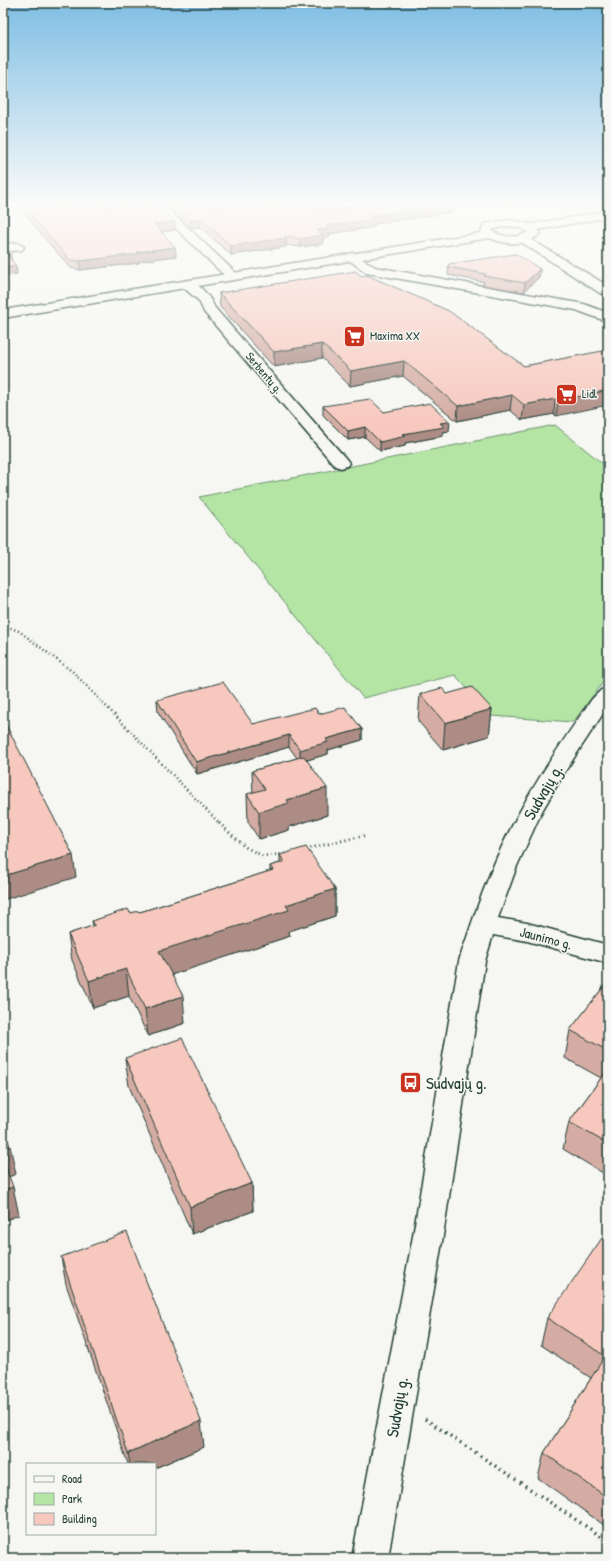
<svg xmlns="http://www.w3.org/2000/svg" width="611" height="1561" viewBox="0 0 611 1561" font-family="'Patrick Hand',sans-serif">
  <rect width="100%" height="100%" fill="#f6f6f2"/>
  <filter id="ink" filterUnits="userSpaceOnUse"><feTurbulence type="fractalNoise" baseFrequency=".025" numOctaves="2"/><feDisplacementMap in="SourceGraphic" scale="8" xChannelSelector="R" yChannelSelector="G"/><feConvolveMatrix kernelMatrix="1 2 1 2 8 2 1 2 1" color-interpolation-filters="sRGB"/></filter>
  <g filter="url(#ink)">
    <path fill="#b4e5a5" stroke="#6a916c" d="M 555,425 L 602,463 L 608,462 L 608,676 L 573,722 L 492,716 L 455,675 L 363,698 L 199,497 Z"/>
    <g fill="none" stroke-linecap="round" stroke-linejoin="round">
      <defs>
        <path id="minor" d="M 153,206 L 165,206 L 236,273 L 238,276 L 236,279 L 228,279 Z
          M 522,234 L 608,286 L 608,296 L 603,295 L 518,240 L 516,238 L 518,236 Z
          M 18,243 L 24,247 L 22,250 L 3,252 L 3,244 Z
          M 353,253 L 375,267 L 584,304 L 608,313 L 608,322 L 576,310 L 367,273 L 349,260 L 347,257 L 349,254 Z
          M 187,280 C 200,283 210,297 215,308 L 347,460 L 349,463 L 347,466 L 341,468 L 335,466 L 204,312 L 199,301 L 183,287 L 181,284 Z
          M 608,688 L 608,706 L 566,770 L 542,811 L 517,866 L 498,918 L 527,923 L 608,945 L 608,963 L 527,941 L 493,935 L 485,961 L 443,1236 L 388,1558 L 352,1558 L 413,1236 L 459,961 C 474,916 489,870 511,828 C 534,783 563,740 592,699 L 601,690 Z"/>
        <path id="major" d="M 608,211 L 608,217 L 538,230 L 540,233 C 529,248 504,244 489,238 L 3,318 L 3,310 L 481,233 L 484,224 L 509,220 L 532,224 ZM 509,226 L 520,228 L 528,232 C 518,239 502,237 492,231 L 493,229 Z"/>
      </defs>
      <use href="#minor" stroke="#1f3d34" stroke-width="3"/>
      <use href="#major" stroke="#1f3d34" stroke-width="3"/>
      <path stroke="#1f3d34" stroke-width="2.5" stroke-dasharray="1 3" stroke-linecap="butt" d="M 3,625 L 19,631 L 73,672 L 220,824"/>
      <path stroke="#1f3d34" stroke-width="3" stroke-dasharray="1 3.5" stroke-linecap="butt" d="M 219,823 L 245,847 L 263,856 L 286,854
        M 306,849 L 367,835"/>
      <path stroke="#1f3d34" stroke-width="3.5" stroke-dasharray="1.5 4.5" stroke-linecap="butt" d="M 425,1419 L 608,1541"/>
      <use href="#minor" fill="#f6f6f2" fill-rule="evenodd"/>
      <use href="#major" fill="#f6f6f2" fill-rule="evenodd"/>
    </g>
    <path fill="#d4aca3" stroke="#1f3d34" d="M 20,206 L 52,206 L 53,207 L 175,230 L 161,232 L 175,247 L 176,256 L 139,261 L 139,263 L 80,270 L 71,268 L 40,233 Z
      M 167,206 L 350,206 L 322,211 L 323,211 L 357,206 L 452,206 L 452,212 L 374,224 L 374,227 L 329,234 L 329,237 L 323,238 L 323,244 L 300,247 L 286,245 L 285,247 L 231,255 L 200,227 L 191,228 Z
      M 449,264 L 540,269 L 539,277 L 524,292 L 483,285 L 484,282 L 448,275 Z
      M 361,276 L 524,366 L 608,350 L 556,416 L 554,414 L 522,420 L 510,410 L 457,421 L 403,376 L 350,386 L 322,358 L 274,367 L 220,307 L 219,293 Z
      M 323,406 L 384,412 L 449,431 L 443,432 L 443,436 L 405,443 L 405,446 L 380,451 L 365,437 L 348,440 L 323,415 Z
      M 420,694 L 447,694 L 492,709 L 489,736 L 443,750 L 418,721 Z
      M 157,700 L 253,724 L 319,714 L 362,729 L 362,740 L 328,750 L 328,754 L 307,760 L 327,815 L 289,827 L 289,830 L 259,839 L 248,822 L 247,794 L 253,793 L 252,771 L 297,758 L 289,747 L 197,774 L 158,712 Z
      M 280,855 L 335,889 L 335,916 L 289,931 L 290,936 L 172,974 L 185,1023 L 148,1036 L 129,996 L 93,1008 L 72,960 L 68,934 L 93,926 L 92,921 L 130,913 L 140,912 L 270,871 L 270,866 L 280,863 Z
      M 608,981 L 608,1176 L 563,1149 L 569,1122 L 601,1078 L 565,1058 L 570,1030 Z
      M 125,1058 L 252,1183 L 253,1211 L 192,1234 L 129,1086 Z
      M 608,1241 L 608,1528 L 538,1478 L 544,1453 L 591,1378 L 541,1345 L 547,1318 Z
      M 61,1257 L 204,1447 L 155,1468 L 155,1464 L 128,1464 L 66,1284 Z"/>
    <path fill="#ad8c85" stroke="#1f3d34" d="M 317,206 L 350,206 L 323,211 L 316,207 Z
      M 437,206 L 452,206 L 452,212 L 374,224 L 374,227 L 329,234 L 329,237 L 323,238 L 323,244 L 300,247 L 300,239 L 326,226 L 370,216 Z
      M 200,218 L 200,227 L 191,228 L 190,220 Z
      M 175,222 L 175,230 L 155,233 L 154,224 Z
      M 286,236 L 286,245 L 285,247 L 231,255 L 231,246 Z
      M 175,247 L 176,256 L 139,261 L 139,263 L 80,270 L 80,261 Z
      M 7,255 L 11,255 L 12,263 Z
      M 16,266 L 17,274 L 3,276 L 3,268 Z
      M 540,269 L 539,277 L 524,292 L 525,283 Z
      M 322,344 L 322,358 L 274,367 L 274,352 Z
      M 404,361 L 403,376 L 350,386 L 351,371 Z
      M 608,390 L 608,405 L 556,416 L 558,401 Z
      M 512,395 L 510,410 L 457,421 L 458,406 Z
      M 555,399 L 554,414 L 522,420 L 524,405 Z
      M 450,422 L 449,431 L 443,432 L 443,436 L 405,443 L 405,446 L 380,451 L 380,442 L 440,423 Z
      M 365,427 L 365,437 L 348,440 L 348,431 Z
      M 492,709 L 489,736 L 443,750 L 445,723 Z
      M 362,729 L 362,740 L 328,750 L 328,754 L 300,762 L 300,750 L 326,739 Z
      M 289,735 L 289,747 L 197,774 L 196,762 Z
      M 327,788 L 327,815 L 289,827 L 289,830 L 259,839 L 259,812 L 287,800 Z
      M 73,855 L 76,877 L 3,900 L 3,876 Z
      M 335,889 L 335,916 L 289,931 L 290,936 L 162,978 L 159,951 L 286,905 Z
      M 126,969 L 129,996 L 93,1008 L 89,981 Z
      M 183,996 L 185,1023 L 148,1036 L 145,1009 Z
      M 10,1146 L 16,1174 L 6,1178 L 3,1166 L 3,1148 Z
      M 252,1183 L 253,1211 L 192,1234 L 190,1207 Z
      M 13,1187 L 19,1215 L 3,1221 L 3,1190 Z
      M 3,1222 L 6,1235 L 3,1236 Z
      M 201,1421 L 204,1447 L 155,1468 L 155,1464 L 130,1464 L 128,1453 Z"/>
    <path fill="#f7c8be" stroke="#1f3d34" d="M 25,206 L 52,206 L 53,207 L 64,206 L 159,206 L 175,222 L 154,224 L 175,247 L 137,252 L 139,254 L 80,261 L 70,260 L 39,225 Z
      M 176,206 L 317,206 L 316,207 L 323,211 L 357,206 L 437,206 L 370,216 L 374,219 L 326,226 L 329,229 L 317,230 L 323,235 L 300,239 L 286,236 L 285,238 L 231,246 L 200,218 L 190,220 Z
      M 3,245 L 4,245 L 11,255 L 7,255 L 16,266 L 3,268 Z
      M 516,254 L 540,269 L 525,283 L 484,276 L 486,274 L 448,267 L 449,264 Z
      M 356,271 L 361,276 L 367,275 L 449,311 L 524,366 L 608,350 L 608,390 L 558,401 L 555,399 L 524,405 L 512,395 L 458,406 L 404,361 L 351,371 L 322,344 L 274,352 L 219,293 Z
      M 370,399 L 384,412 L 430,403 L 450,422 L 440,423 L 444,427 L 403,434 L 406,436 L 380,442 L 365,427 L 348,431 L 323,406 Z
      M 223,682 L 253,724 L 315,708 L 319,714 L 345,707 L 362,729 L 326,739 L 328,742 L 300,750 L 289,735 L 196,762 L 157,700 Z
      M 472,687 L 492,709 L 445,723 L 420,694 L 442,688 L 447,694 Z
      M 3,719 L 73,855 L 3,876 Z
      M 304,756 L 327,788 L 287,800 L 289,803 L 259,812 L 247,794 L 265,789 L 252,771 Z
      M 306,847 L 335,889 L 286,905 L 289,910 L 159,951 L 183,996 L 145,1009 L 126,969 L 89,981 L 68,934 L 95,925 L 92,921 L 128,909 L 130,913 L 139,911 L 140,912 L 273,870 L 270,866 L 284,862 L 280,855 Z
      M 608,981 L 608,1051 L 570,1030 Z
      M 182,1038 L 252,1183 L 190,1207 L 125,1058 Z
      M 607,1070 L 608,1071 L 608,1144 L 569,1122 Z
      M 3,1128 L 10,1146 L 3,1148 Z
      M 3,1160 L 13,1187 L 3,1190 Z
      M 127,1232 L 201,1421 L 128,1453 L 61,1257 Z
      M 602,1238 L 608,1241 L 608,1498 L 544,1453 L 605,1356 L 547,1318 Z"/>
  </g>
  <linearGradient id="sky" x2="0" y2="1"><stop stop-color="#7fbee4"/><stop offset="0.48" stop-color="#fbfbf9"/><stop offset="1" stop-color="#fbfbf9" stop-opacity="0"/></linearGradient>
  <rect width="611" height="425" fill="url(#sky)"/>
  <defs>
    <symbol id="supermarket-square" viewBox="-11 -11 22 22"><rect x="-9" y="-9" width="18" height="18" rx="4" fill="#c8321e" stroke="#f6f6f2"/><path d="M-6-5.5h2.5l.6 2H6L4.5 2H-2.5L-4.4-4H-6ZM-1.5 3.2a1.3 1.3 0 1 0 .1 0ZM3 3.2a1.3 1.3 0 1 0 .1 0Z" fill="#fff"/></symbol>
    <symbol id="bus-square" viewBox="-11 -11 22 22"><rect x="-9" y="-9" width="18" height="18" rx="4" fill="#c8321e" stroke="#f6f6f2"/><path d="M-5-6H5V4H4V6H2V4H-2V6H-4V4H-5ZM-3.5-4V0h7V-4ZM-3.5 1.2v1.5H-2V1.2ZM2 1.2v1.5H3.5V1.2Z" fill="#fff"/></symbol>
  </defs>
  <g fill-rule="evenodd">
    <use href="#supermarket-square" x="342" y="324" width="25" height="25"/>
    <use href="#supermarket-square" x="554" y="382" width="25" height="25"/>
    <use href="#bus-square" x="398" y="1070" width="25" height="25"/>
  </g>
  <g text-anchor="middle" stroke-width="3" stroke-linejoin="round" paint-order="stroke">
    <g font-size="12" fill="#1f3d34" stroke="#f6f6f2" text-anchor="start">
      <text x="370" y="340">Maxima XX</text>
      <text x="582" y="398">Lidl</text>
    </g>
    <g font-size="12" fill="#1f3d34" stroke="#f6f6f2">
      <text transform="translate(264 373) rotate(50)" y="4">Serbentų g.</text>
    </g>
    <g font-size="14" fill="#1f3d34" stroke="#f6f6f2">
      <text transform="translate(546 938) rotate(15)" y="5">Jaunimo g.</text>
    </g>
    <g font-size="17" fill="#1f3d34" stroke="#f6f6f2">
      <text transform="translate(543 792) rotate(-60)" y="6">Sudvajų g.</text>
      <text transform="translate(397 1407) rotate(-80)" y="6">Sudvajų g.</text>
    </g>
    <g font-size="17" fill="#1f3d34" stroke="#f6f6f2" text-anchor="start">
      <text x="426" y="1089">Sudvajų g.</text>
    </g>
  </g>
  <rect width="611" height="1561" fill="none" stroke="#f6f6f2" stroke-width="16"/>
  <rect x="8" y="8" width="595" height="1545" fill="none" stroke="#1f3d34" stroke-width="1.5" filter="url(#ink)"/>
  <rect x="26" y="1463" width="130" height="72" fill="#f6f6f2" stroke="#a0aca6"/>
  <rect x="34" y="1476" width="20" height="6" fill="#f6f6f2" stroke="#a0aca6"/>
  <text x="62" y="1483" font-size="12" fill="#1f3d34">Road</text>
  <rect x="34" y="1493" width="20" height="12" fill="#b4e5a5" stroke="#a0aca6"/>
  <text x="62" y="1503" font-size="12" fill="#1f3d34">Park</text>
  <rect x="34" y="1513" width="20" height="12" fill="#f7c8be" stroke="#a0aca6"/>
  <text x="62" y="1523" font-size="12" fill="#1f3d34">Building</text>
</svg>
